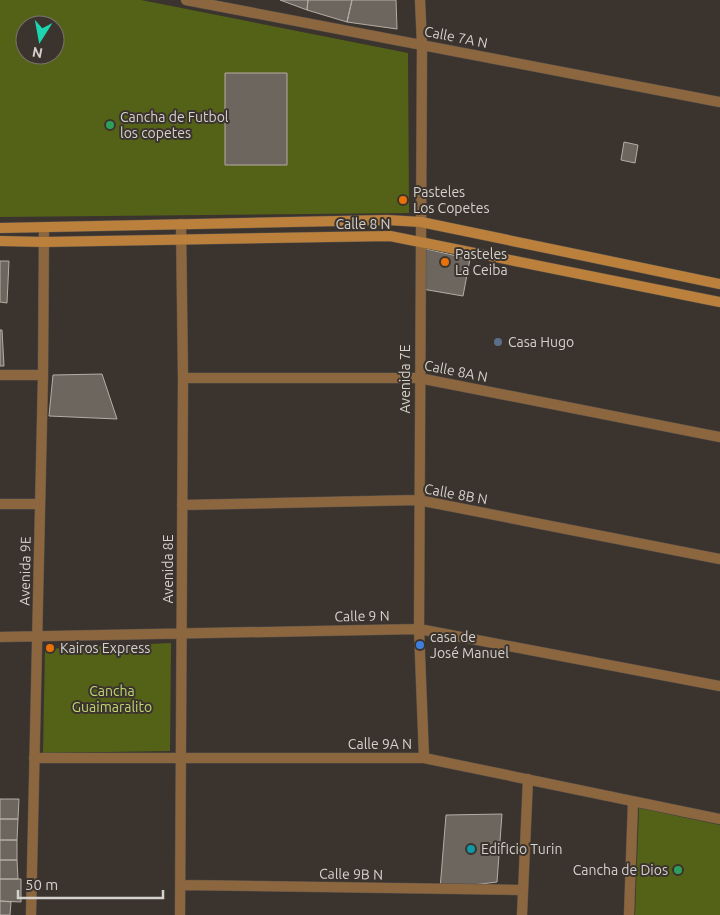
<svg xmlns="http://www.w3.org/2000/svg" width="720" height="915" viewBox="0 0 720 915" font-family="Ubuntu,sans-serif">
  <rect width="100%" height="100%" fill="#3b342e"/>
  <path fill="#546218" fill-rule="evenodd" d="M 0,0 L 141,0 L 408,53 L 409,213 L 0,217 ZM 25,25 L 55,25 L 55,55 L 25,55 Z
    M 171,643 L 170,751 L 43,753 L 45,649 Z
    M 639,808 L 720,825 L 720,915 L 635,915 Z"/>
  <path fill="#6d665e" stroke="#b5ada5" d="M 280,0 L 308,0 L 307,10 Z
    M 308,0 L 352,0 L 347,22 L 307,10 Z
    M 352,0 L 396,0 L 397,29 L 347,22 Z
    M 225,73 L 287,73 L 287,165 L 225,165 Z
    M 624,142 L 638,145 L 635,163 L 621,160 Z
    M 422,248 L 470,259 L 463,296 L 422,289 Z
    M 0,261 L 9,261 L 7,303 L 0,302 Z
    M 0,330 L 2,330 L 4,366 L 0,366 Z
    M 102,374 L 117,419 L 49,416 L 53,375 Z
    M 0,799 L 19,799 L 18,819 L 0,819 Z
    M 502,814 L 497,882 L 440,889 L 446,815 Z
    M 0,819 L 18,819 L 17,840 L 0,840 Z
    M 0,840 L 17,840 L 17,860 L 0,860 Z
    M 0,860 L 17,860 L 18,879 L 0,879 Z
    M 0,879 L 21,879 L 21,902 L 0,901 Z
    M 0,901 L 11,902 L 10,915 L 0,915 Z"/>
  <g fill="none" stroke-linecap="round" stroke-linejoin="round">
    <defs>
      <path id="street" d="M 186,0 L 720,102
        M 420,0 L 422,45 L 419,629 L 424,758
        M 0,375 L 43,375
        M 183,378 L 419,378 L 720,437
        M 0,504 L 40,504
        M 182,505 L 418,500 L 720,559
        M 0,637 L 419,629 L 720,686
        M 34,758 L 424,758 L 720,819
        M 180,885 L 522,890
        M 31,915 L 43,375 L 44,228
        M 180,915 L 183,378 L 181,224
        M 522,915 L 528,779
        M 629,915 L 633,802"/>
      <path id="secondary" d="M 0,228 L 387,220 L 421,222 L 720,284
        M 0,241 L 44,242 L 390,236 L 720,302"/>
    </defs>
    <use href="#street" stroke="#57504b" stroke-width="11"/>
    <use href="#secondary" stroke="#57504b" stroke-width="11"/>
    <use href="#street" stroke="#8b663e" stroke-width="10"/>
    <use href="#secondary" stroke="#ba803c" stroke-width="10"/>
  </g>
  <g fill="#2e9e5b" stroke="#3b342e" stroke-width="2">
    <circle cx="110" cy="125" r="5"/>
    <circle cx="678" cy="870" r="5"/>
  </g>
  <g fill="#e8710a" stroke="#3b342e" stroke-width="2">
    <circle cx="403" cy="200" r="5"/>
    <circle cx="445" cy="262" r="5"/>
    <circle cx="50" cy="648" r="5"/>
  </g>
  <circle fill="#5c6f8a" stroke="#3b342e" stroke-width="2" cx="498" cy="342" r="5"/>
  <circle fill="#3f7fe0" stroke="#3b342e" stroke-width="2" cx="420" cy="645" r="5"/>
  <circle fill="#0f9aa8" stroke="#3b342e" stroke-width="2" cx="471" cy="849" r="5"/>
  <g text-anchor="middle" stroke-width="4" stroke-linejoin="round" paint-order="stroke">
    <g font-size="14" fill="#d5d1cd" stroke="#3b342e">
      <text transform="translate(456 37) rotate(11)" y="5">Calle 7A N</text>
      <text x="363" y="229">Calle 8 N</text>
      <text transform="translate(456 371) rotate(11)" y="5">Calle 8A N</text>
      <text transform="translate(405 379) rotate(-90)" y="5">Avenida 7E</text>
      <text transform="translate(456 494) rotate(10)" y="5">Calle 8B N</text>
      <text transform="translate(168 569) rotate(-90)" y="5">Avenida 8E</text>
      <text transform="translate(25 571) rotate(-89)" y="5">Avenida 9E</text>
      <text transform="translate(362 616) rotate(-1)" y="5">Calle 9 N</text>
      <text x="380" y="749">Calle 9A N</text>
      <text transform="translate(351 874) rotate(1)" y="5">Calle 9B N</text>
    </g>
    <g font-size="14" fill="#d5d1cd" stroke="#3b342e" text-anchor="start">
      <text x="120" y="122">Cancha de Futbol<tspan x="120" dy="16">los copetes</tspan></text>
      <text x="413" y="197">Pasteles<tspan x="413" dy="16">Los Copetes</tspan></text>
      <text x="455" y="259">Pasteles<tspan x="455" dy="16">La Ceiba</tspan></text>
      <text x="508" y="347">Casa Hugo</text>
      <text x="430" y="642">casa de<tspan x="430" dy="16">José Manuel</tspan></text>
      <text x="60" y="653">Kairos Express</text>
      <text x="481" y="854">Edificio Turin</text>
      <text x="668" y="875" text-anchor="end">Cancha de Dios</text>
    </g>
    <g font-size="14" fill="#c1d871" stroke="#3b342e">
      <text x="112" y="696">Cancha<tspan x="112" dy="16">Guaimaralito</tspan></text>
    </g>
  </g>
  <g transform="translate(40 40) rotate(191)"><circle r="24" fill="#3b342e" stroke="#79736e"/>
  <path d="M0-4L9 19L0 12L-9 19Z" fill="#1dd5b1"/>
  <text y="-8" font-size="14" font-weight="bold" text-anchor="middle" fill="#d5d1cd">N</text>
  </g>
  <path d="M18 890v8h145v-8" fill="none" stroke="#d5d1cd" stroke-width="2.5"/>
  <text x="25" y="890" font-size="15" fill="#d5d1cd" stroke="#3b342e" stroke-width="4" paint-order="stroke">50 m</text>
</svg>
